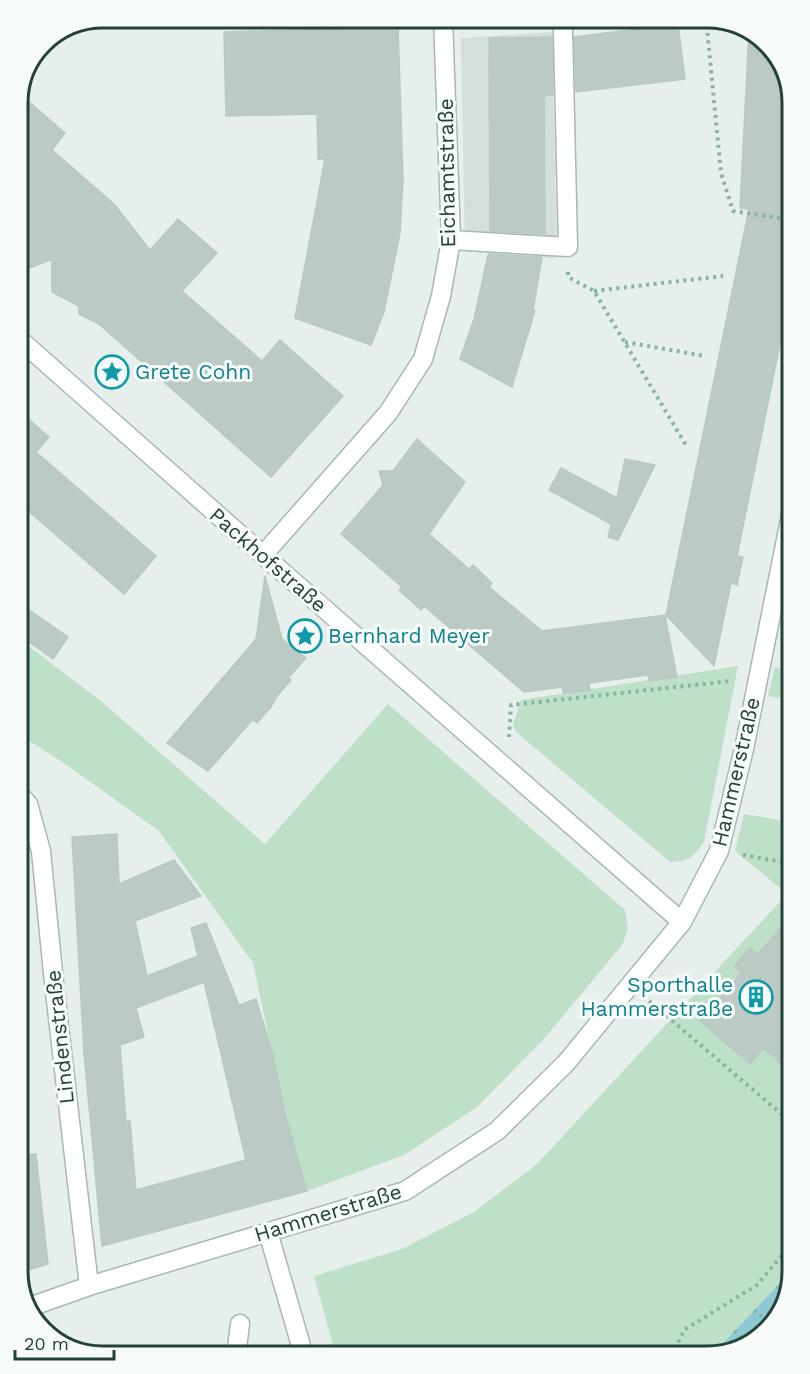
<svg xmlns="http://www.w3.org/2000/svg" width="810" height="1374" viewBox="0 0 810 1374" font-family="'Work Sans',sans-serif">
  <rect width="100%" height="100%" fill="#e6efeb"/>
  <path fill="#d4dfda" d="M 552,32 L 557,259 L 465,248 L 461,38 Z
    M 792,510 L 792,616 L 773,612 Z"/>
  <path fill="#bfe0c8" d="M 18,638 L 102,702 L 265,844 L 388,704 L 625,910 L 628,929 L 622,945 L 543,1040 L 477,1107 L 404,1155 L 307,1191 L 285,1114 L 253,963 L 159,831 L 61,761 L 18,734 Z
    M 738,666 L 704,842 C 693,858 689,861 670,862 L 516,732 L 513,725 L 521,700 Z
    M 775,667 L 792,671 L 792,700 L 768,696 Z
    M 792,784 L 792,1270 L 712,1355 L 706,1356 L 336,1356 L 314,1276 L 402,1249 L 474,1212 L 536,1165 L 787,894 L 735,851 L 744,814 L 785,821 Z"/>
  <path fill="#8ec9d4" d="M 792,1270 L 778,1318 L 744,1347 L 712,1355 Z"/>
  <path fill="#bbcac4" stroke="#b8c9c2" stroke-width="1.5" fill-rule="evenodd" d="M 678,24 L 685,79 L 576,92 L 574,37 Z
    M 398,27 L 403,179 L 400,233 L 384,312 L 371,345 L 295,318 L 325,159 L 318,159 L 317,114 L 226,116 L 224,32 Z
    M 749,31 L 754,33 L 783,66 L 792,104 L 792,285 L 737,556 L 743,557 L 737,585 L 731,583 L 714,666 L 666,615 L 749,209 L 740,208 Z
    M 552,37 L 553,95 L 544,96 L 545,234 L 490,231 L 489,38 Z
    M 20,94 L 65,133 L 52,150 L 114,204 L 150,250 L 178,219 L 217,253 L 182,291 L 262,361 L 280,340 L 343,396 L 271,477 L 99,324 L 79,314 L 79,306 L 52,292 L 52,259 L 18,273 L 18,99 Z
    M 490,254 L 542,257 L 533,310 L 535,310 L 512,387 L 460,359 L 474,319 L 488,255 Z
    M 18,410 L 49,437 L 36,452 L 156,556 L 124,594 L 18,502 Z
    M 417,439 L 465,482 L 429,534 L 469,569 L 473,565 L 492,583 L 489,587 L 542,631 L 665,615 L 677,677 L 649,681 L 648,675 L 589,683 L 590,690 L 563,693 L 562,687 L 524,692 L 424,606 L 421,610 L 399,590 L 402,587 L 341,534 L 383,485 L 379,471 L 393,471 Z
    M 625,459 L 655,465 L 618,540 L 608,537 L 611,524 L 549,490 L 561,468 L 617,498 Z
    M 265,576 L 282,639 L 306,658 L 288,678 L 291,680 L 277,696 L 271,707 L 257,723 L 253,719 L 208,771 L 167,743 L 256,639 Z
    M 18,602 L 68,637 L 53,659 L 18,634 Z
    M 117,834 L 119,884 L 174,860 L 201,896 L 135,921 L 147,976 L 198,956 L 191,928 L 206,923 L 239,1005 L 256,999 L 273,1055 L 285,1114 L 307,1191 L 102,1246 L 84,1053 L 72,837 ZM 204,982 L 246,1160 L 136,1190 L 130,1121 L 126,1122 L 120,1045 L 144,1037 L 136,1008 Z
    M 792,914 L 792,1050 L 781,1063 L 763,1048 L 750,1064 L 700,1021 L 742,973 L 734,967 L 750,948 L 758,954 Z
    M 36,1154 L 48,1264 L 19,1273 L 18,1155 Z"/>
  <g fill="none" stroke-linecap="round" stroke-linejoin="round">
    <defs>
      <path id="lane" d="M 451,240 L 568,247 L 563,31
        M 236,1356 L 240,1324"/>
      <path id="street" d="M 18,338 L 263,555 L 682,922
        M 263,555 L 388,413 L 423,359 L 441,296 L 451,240 L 443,18
        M 18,793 L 28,804 L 41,851 L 54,983 L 89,1286
        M 268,1232 L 304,1356
        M 27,1308 L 89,1286 L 405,1191 L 497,1131 L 566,1063 L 682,922 L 719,851 L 744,749 L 792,510"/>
    </defs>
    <use href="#lane" stroke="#a8b8b2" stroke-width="21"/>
    <use href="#street" stroke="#a8b8b2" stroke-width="21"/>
    <path stroke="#86b3a5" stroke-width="4" stroke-dasharray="3 4.5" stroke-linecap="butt" d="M 706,18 L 721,173 L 733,211 L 792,220
      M 568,272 L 568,277 L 594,291 L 687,447
      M 594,291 L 723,276
      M 625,342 L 705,356
      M 509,737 L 511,705 L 731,681
      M 743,855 L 788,863 L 792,858
      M 649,1001 L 792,1123
      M 777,1286 L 785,1294
      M 754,1310 L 770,1324
      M 734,1331 L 748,1344
      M 714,1352 L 716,1354
      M 672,1356 L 684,1330 L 757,1285 L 792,1243"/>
    <use href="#lane" stroke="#fff" stroke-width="18"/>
    <use href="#street" stroke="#fff" stroke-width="18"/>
  </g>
  <defs>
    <symbol id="sight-ring" viewBox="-11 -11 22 22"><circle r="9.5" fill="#f7fbf9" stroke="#0f9aa8" stroke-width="1.5"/><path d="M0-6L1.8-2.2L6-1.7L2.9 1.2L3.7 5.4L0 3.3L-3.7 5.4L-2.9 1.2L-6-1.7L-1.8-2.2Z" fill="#0f9aa8"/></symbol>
    <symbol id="building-ring" viewBox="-11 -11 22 22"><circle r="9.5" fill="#f7fbf9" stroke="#0f9aa8" stroke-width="1.5"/><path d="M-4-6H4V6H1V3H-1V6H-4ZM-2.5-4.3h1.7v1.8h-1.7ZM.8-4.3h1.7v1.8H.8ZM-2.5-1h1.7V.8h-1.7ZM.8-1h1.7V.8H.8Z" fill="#0f9aa8"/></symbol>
  </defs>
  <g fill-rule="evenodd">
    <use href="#sight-ring" x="93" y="353" width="38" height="38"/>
    <use href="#sight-ring" x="286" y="617" width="38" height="38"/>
    <use href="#building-ring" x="737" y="978" width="38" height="38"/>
  </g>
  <g text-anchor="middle" stroke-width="6" stroke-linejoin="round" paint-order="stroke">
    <g font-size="21" fill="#24423a" stroke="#f7fbf9">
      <text transform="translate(447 173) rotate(-91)" y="7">Eichamtstraße</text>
      <text transform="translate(268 560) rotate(41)" y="7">Packhofstraße</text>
      <text transform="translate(736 772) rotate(-77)" y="7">Hammerstraße</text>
      <text transform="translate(60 1037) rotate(-96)" y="7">Lindenstraße</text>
      <text transform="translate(328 1213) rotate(-17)" y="7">Hammerstraße</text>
    </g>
    <g font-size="21" fill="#0d838f" stroke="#f7fbf9" text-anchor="start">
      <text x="135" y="379">Grete Cohn</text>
      <text x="328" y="643">Bernhard Meyer</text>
      <text x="733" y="992" text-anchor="end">Sporthalle<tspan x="733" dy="24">Hammerstraße</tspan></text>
    </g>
  </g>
  <path d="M0 0H810V1374H0ZM103 28H707A75 75 0 0 1 782 103V1271A75 75 0 0 1 707 1346H103A75 75 0 0 1 28 1271V103A75 75 0 0 1 103 28Z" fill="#f7fbf9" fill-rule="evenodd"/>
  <path fill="none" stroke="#24423a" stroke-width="3" d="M103 28H707A75 75 0 0 1 782 103V1271A75 75 0 0 1 707 1346H103A75 75 0 0 1 28 1271V103A75 75 0 0 1 103 28Z"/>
  <path d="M15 1350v9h99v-9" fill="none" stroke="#24423a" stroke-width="3"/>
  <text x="24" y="1350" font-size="18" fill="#24423a" stroke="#f7fbf9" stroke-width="4.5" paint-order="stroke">20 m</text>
</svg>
